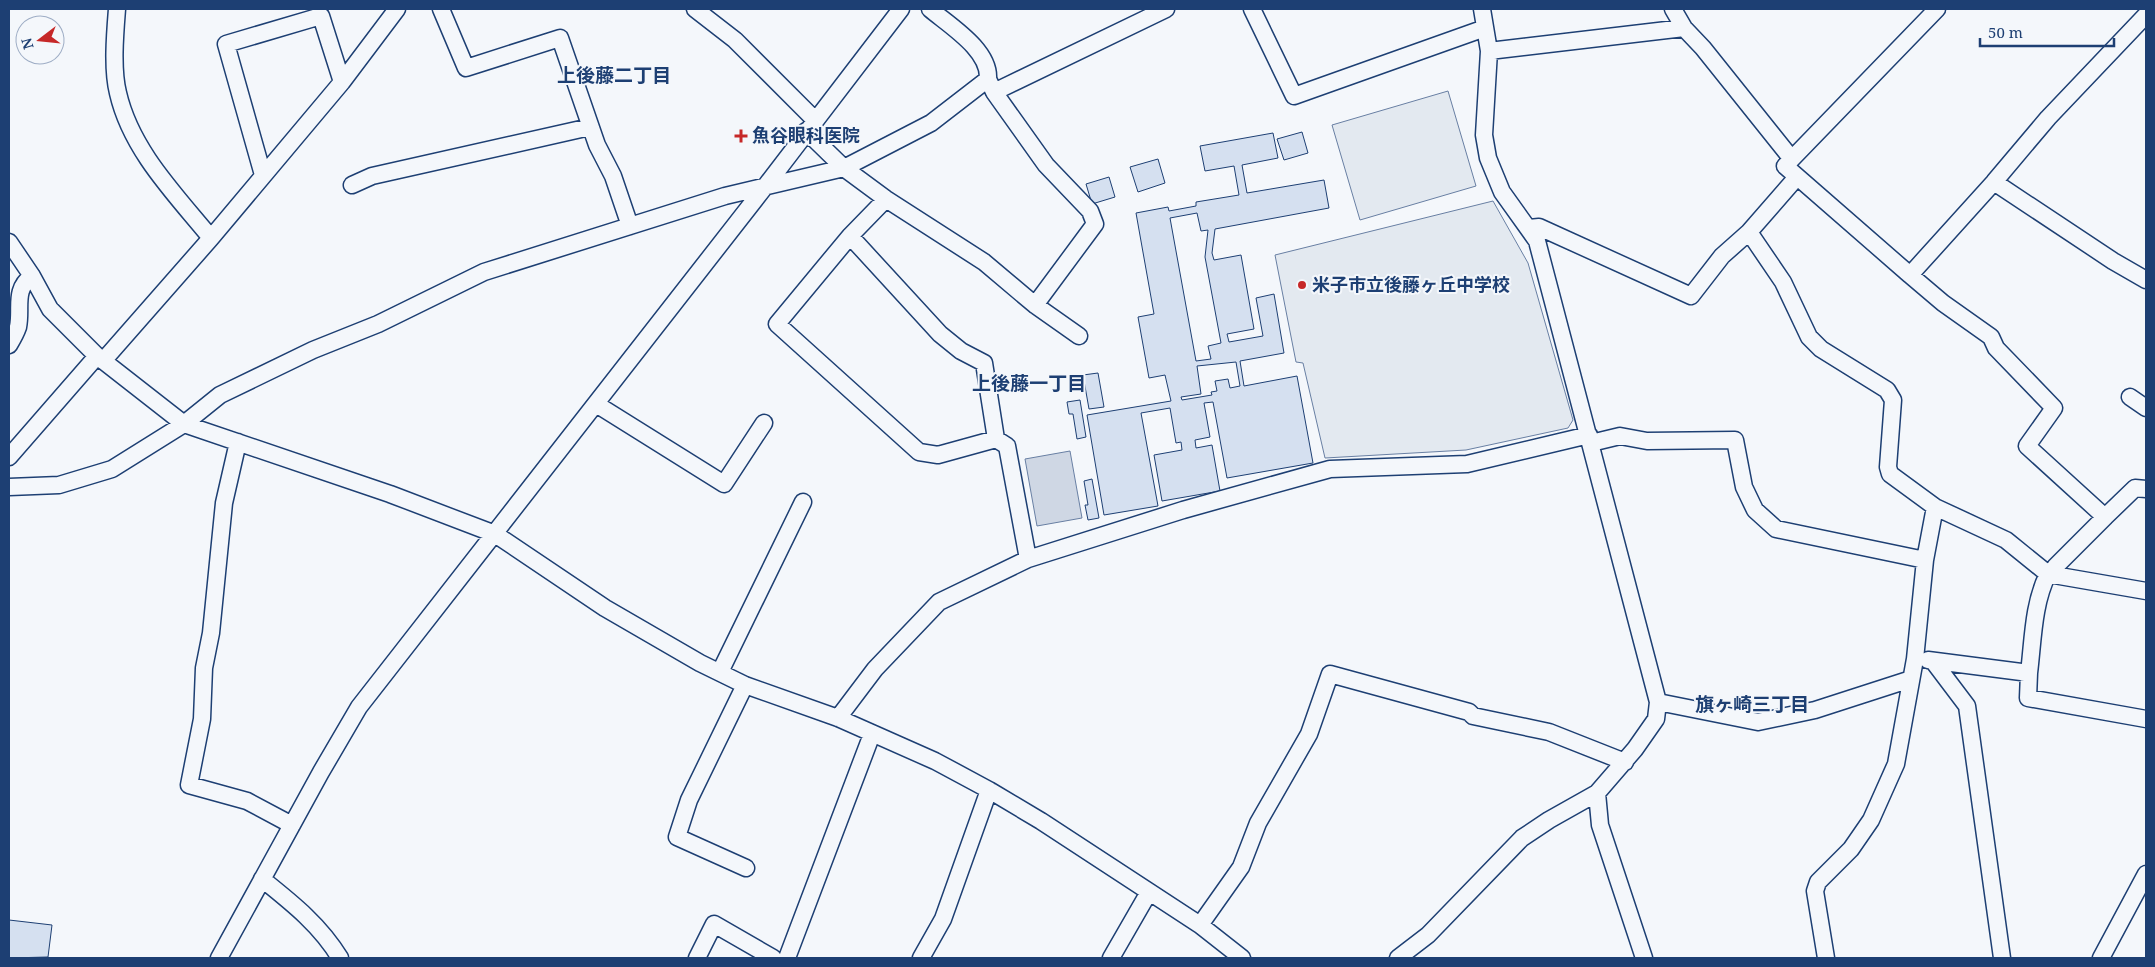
<svg xmlns="http://www.w3.org/2000/svg" width="2155" height="967" viewBox="0 0 2155 967" font-family="'Noto Serif','Noto Sans JP',serif">
  <rect width="100%" height="100%" fill="#f4f7fb"/>
  <path fill="#e3e9f0" stroke="#687fa3" d="M 1448,91 L 1476,186 L 1360,220 L 1332,125 Z
    M 1493,201 L 1528,263 L 1573,420 L 1568,428 L 1466,450 L 1325,458 L 1303,363 L 1296,362 L 1275,255 Z"/>
  <path fill="#cfd7e4" stroke="#687fa3" d="M 1070,451 L 1082,518 L 1037,526 L 1025,459 Z"/>
  <path fill="#d5e0f0" stroke="#1d3f73" fill-rule="evenodd" d="M 1302,132 L 1308,153 L 1284,160 L 1277,139 Z
    M 1273,133 L 1278,158 L 1242,165 L 1247,193 L 1324,180 L 1329,208 L 1215,229 L 1212,253 L 1214,260 L 1241,255 L 1254,329 L 1227,334 L 1229,342 L 1263,336 L 1256,298 L 1274,294 L 1284,353 L 1240,361 L 1244,386 L 1297,376 L 1313,463 L 1227,478 L 1213,402 L 1204,403 L 1210,437 L 1195,440 L 1196,448 L 1212,445 L 1220,491 L 1162,501 L 1154,455 L 1182,450 L 1181,442 L 1176,443 L 1170,408 L 1141,413 L 1158,506 L 1104,515 L 1087,415 L 1171,401 L 1165,375 L 1149,378 L 1138,317 L 1154,314 L 1136,213 L 1168,207 L 1169,211 L 1196,206 L 1196,202 L 1239,195 L 1234,166 L 1205,171 L 1200,146 ZM 1197,213 L 1201,231 L 1208,230 L 1205,257 L 1221,343 L 1208,346 L 1211,359 L 1196,361 L 1170,218 ZM 1236,362 L 1240,386 L 1230,388 L 1228,379 L 1215,381 L 1217,391 L 1211,392 L 1212,395 L 1182,400 L 1181,397 L 1201,394 L 1197,366 Z
    M 1158,159 L 1165,183 L 1138,192 L 1130,167 Z
    M 1109,177 L 1115,197 L 1092,204 L 1086,184 Z
    M 1098,373 L 1104,407 L 1089,409 L 1083,375 Z
    M 1080,400 L 1086,437 L 1077,439 L 1073,414 L 1069,414 L 1067,402 Z
    M 1092,479 L 1099,518 L 1088,520 L 1085,505 L 1088,505 L 1084,481 Z
    M 9,920 L 52,925 L 48,957 L 9,958 Z"/>
  <g fill="none" stroke-linecap="round" stroke-linejoin="round">
    <defs>
      <path id="street" d="M 117,9 C 115,34 112,69 118,93 C 131,150 175,194 211,238
        M 441,9 L 466,68 L 560,38 L 597,145 L 613,176 L 630,226
        M 695,9 L 735,40 L 814,119
        M 930,9 C 950,26 990,50 988,79
        M 1252,9 L 1294,96 L 1485,28
        M 1482,9 L 1489,51 L 1484,135 L 1488,158 L 1502,192 L 1537,241 L 1658,702 L 1656,719 L 1635,749 L 1597,793 L 1600,825 L 1644,958
        M 1673,9 L 1684,28
        M 1937,9 L 1785,166 L 1910,275 L 1994,182 L 2048,118 L 2146,15
        M 1489,51 L 1684,28 L 1703,48 L 1791,158
        M 994,92 L 1046,165 L 1090,211 L 1095,224 L 1035,305
        M 806,131 L 844,168 L 886,199 L 984,262 L 1035,305 L 1079,336
        M 263,175 L 226,44 L 321,16 L 342,82
        M 1797,177 L 1749,232 L 1783,282 L 1809,337 L 1821,349 L 1887,390 L 1893,400 L 1888,467 L 1890,474 L 1935,507
        M 1994,182 L 2113,261 L 2146,280
        M 352,185 L 372,176 L 590,127
        M 886,199 L 850,236 L 777,324 L 919,452 L 938,455 L 996,439
        M 1529,228 L 1539,227 L 1691,296 L 1722,256 L 1749,232
        M 850,236 L 940,334 L 961,351 L 984,363 L 996,439 L 1007,446 L 1028,559
        M 9,242 L 32,276 L 50,309 L 97,356 L 184,424 L 390,494 L 495,534 L 605,608 L 700,663 L 745,685 L 838,718 L 935,761 L 989,790 L 1041,821 L 1200,925 L 1242,958
        M 1910,275 L 1943,303 L 1991,337 L 1996,348 L 2054,408 L 2027,446 L 2105,517 L 2055,567 L 2055,575
        M 9,345 C 12,340 16,333 18,327 C 22,308 13,290 32,276
        M 103,361 L 211,238 L 342,82 L 397,9
        M 2130,397 L 2146,408
        M 596,404 L 724,484 L 764,423
        M 238,442 L 224,503 L 211,633 L 204,668 L 202,719 L 189,785 L 247,801 L 292,825
        M 1591,443 L 1620,436 L 1647,441 L 1735,440 L 1744,487 L 1755,510 L 1776,529 L 1925,560
        M 9,457 L 97,356
        M 9,487 L 59,485 L 112,469 L 184,424 L 220,395 L 313,350 L 378,324 L 484,272 L 725,196 L 844,168 L 931,123 L 988,79 L 994,92 L 1166,9
        M 2105,517 L 2135,488 L 2146,489
        M 1928,660 L 2029,673 L 2028,698 L 2146,719
        M 1933,661 L 1967,706 L 2002,958
        M 720,672 L 803,502
        M 2029,673 C 2033,641 2033,603 2048,574
        M 745,685 L 689,800 L 677,837 L 746,868
        M 1658,702 L 1758,722 L 1815,710 L 1911,679
        M 838,718 L 875,669 L 939,602 L 1028,559 L 1183,510 L 1330,469 L 1467,464 L 1589,435
        M 262,879 C 292,903 320,925 340,958
        M 1200,925 L 1241,867 L 1258,823 L 1309,734 L 1330,674 L 1469,712 L 1473,716 L 1549,732 L 1625,762
        M 219,958 L 321,772 L 359,707 L 764,188 L 901,9
        M 697,958 L 714,924 L 773,958
        M 787,958 L 872,734
        M 921,958 L 943,919 L 989,790
        M 1111,958 L 1149,892
        M 1398,958 L 1428,935 L 1522,838 L 1549,820 L 1597,793
        M 1826,958 L 1815,891 L 1818,882 L 1851,849 L 1871,820 L 1896,764 L 1915,659 L 1925,560 L 1935,507 L 2006,540 L 2048,574 L 2146,591
        M 2101,958 L 2146,874"/>
    </defs>
    <use href="#street" stroke="#1d3f73" stroke-width="19"/>
    <use href="#street" stroke="#f4f7fb" stroke-width="16"/>
  </g>
  <g fill="#c62828" stroke="#f4f7fb" stroke-width="2">
    <path d="M738.5 128.5h5v5h5v5h-5v5h-5v-5h-5v-5h5z"/>
    <circle cx="1302" cy="285" r="5"/>
  </g>
  <g text-anchor="middle" stroke-width="4" stroke-linejoin="round" paint-order="stroke">
    <g font-size="18" font-weight="bold" fill="#1d3f73" stroke="#f4f7fb" text-anchor="start">
      <text x="752" y="142">魚谷眼科医院</text>
      <text x="1312" y="291">米子市立後藤ヶ丘中学校</text>
    </g>
    <g font-size="19" font-weight="bold" fill="#1d3f73" stroke="#f4f7fb">
      <text x="614" y="82">上後藤二丁目</text>
      <text x="1029" y="390">上後藤一丁目</text>
      <text x="1752" y="711">旗ヶ崎三丁目</text>
    </g>
  </g>
  <rect width="2155" height="967" fill="none" stroke="#1d3f73" stroke-width="20"/>
  <g transform="translate(40 40) rotate(254)"><circle r="24" fill="#f4f7fb" stroke="#9eadc5"/>
  <path d="M0-4L9 19L0 12L-9 19Z" fill="#c62828"/>
  <text y="-8" font-size="14" font-weight="bold" text-anchor="middle" fill="#1d3f73">N</text>
  </g>
  <path d="M1980 38v8h134v-8" fill="none" stroke="#1d3f73" stroke-width="2.5"/>
  <text x="1988" y="38" font-size="15" fill="#1d3f73" stroke="#f4f7fb" stroke-width="4" paint-order="stroke">50 m</text>
</svg>
